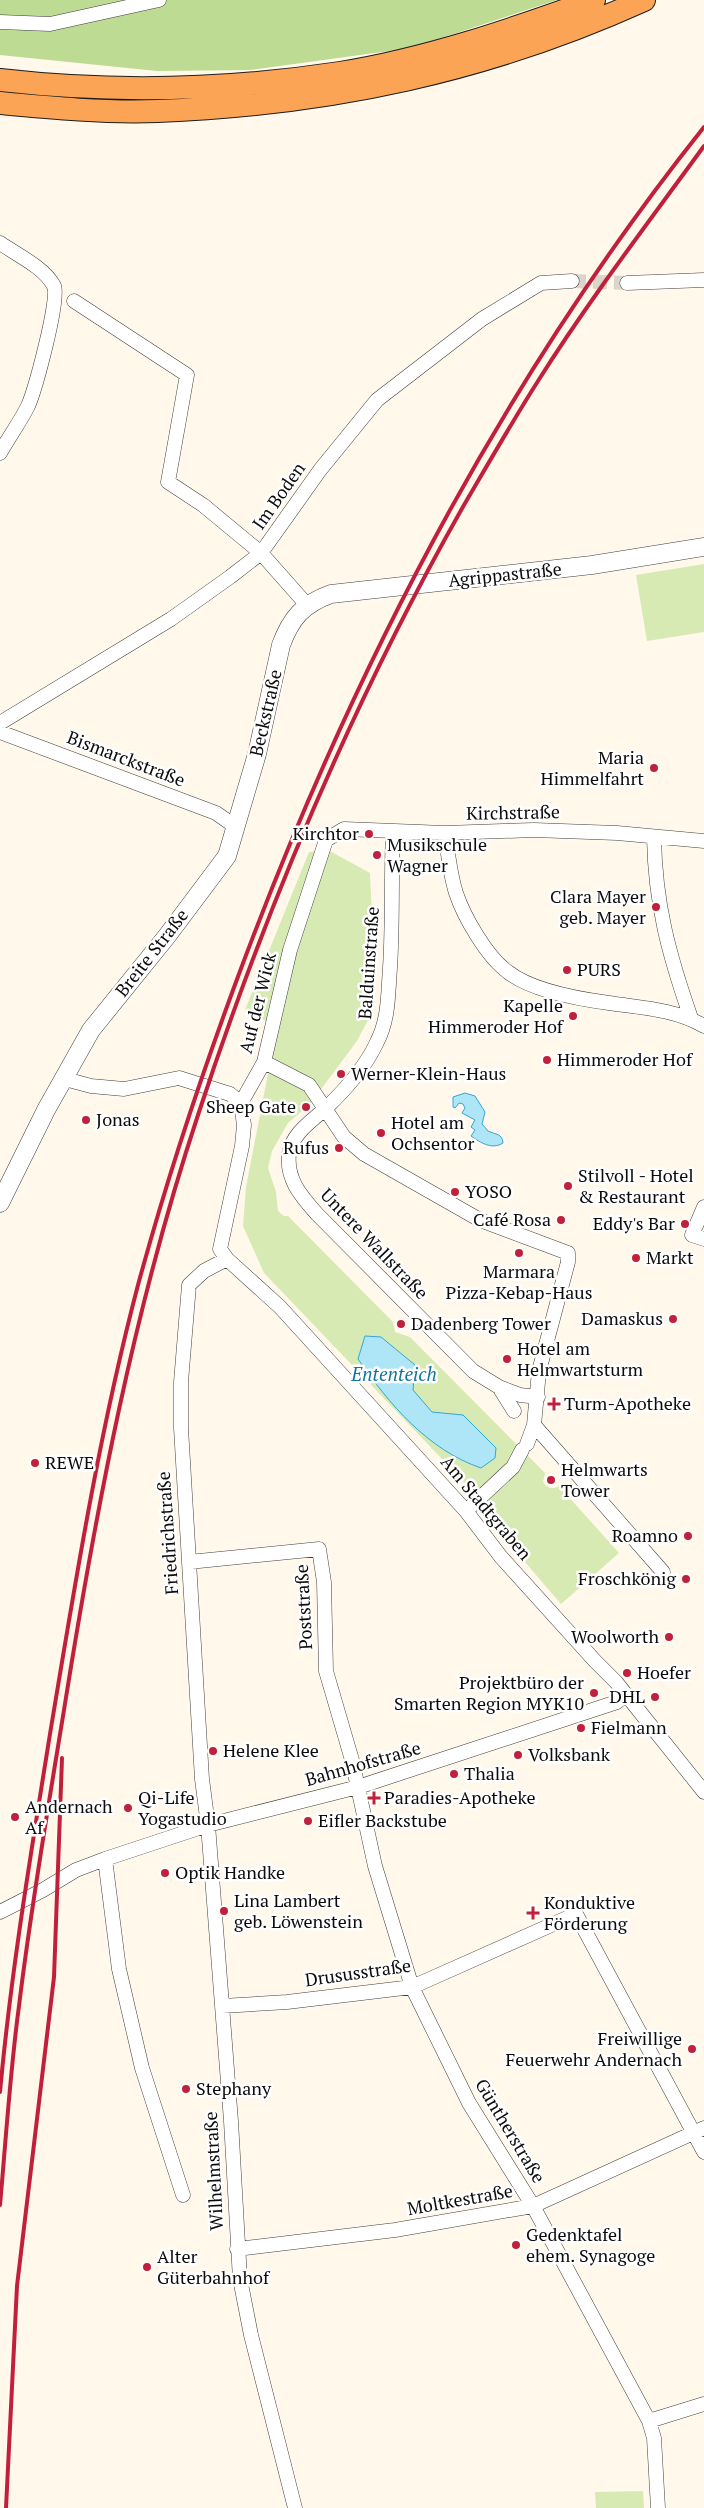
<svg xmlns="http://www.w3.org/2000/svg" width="704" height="2508" viewBox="0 0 704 2508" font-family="'PT Serif',serif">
  <rect width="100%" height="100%" fill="#fff8eb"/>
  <path fill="#d7eab4" d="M 704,564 L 704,632 L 647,641 L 636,575 Z
    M 328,850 L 370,873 L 373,938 L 369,1018 L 357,1041 L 310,1104 L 288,1123 L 272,1151 L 268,1168 L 276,1192 L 278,1211 L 284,1216 L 288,1216 L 393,1322 L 395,1332 L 410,1337 L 545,1473 L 543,1482 C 547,1488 552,1490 559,1486 L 619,1553 L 561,1604 L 506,1540 L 464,1482 L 264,1273 L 243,1226 L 246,1187 L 277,1027 L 245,1010 L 309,852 Z
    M 643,2491 L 644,2508 L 596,2508 L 595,2492 Z"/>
  <path fill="#bddb92" d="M 0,0 L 557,0 L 411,48 L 250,70 L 157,71 L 0,55 Z"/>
  <path fill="#aee6f8" stroke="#32a7d2" d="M 465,1093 L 475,1096 L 485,1112 L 482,1124 L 488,1131 C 496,1135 502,1133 503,1143 C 492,1150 481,1143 471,1136 L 475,1130 L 471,1127 L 475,1120 L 462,1113 L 465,1108 L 463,1104 L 459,1103 L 455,1108 L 453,1107 L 453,1097 Z
    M 365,1336 L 381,1337 L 415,1365 L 413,1390 L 432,1412 L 463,1415 L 496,1448 L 495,1458 L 481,1468 C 428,1450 389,1404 358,1359 Z"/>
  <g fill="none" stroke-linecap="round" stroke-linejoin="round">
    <path stroke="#dbd5ca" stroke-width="14" stroke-dasharray="14 7" stroke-linecap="butt" d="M 572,281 L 627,283"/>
    <defs>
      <path id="minor" d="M 0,22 L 50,24 L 159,0
        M 0,243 C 17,255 44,267 54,286 C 60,299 35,390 28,406 C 20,422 9,437 0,453
        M 627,283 L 704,280
        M 74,301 L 187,375 L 168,482 L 203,505 L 261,553 L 307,605
        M 0,723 L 171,619 L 230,577 L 261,553 L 320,470 L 377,400 L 482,319 L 541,283 L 572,281
        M 0,732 L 216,813 L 236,827
        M 393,831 C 391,877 393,922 390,968 C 388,993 389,1019 377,1042 C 366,1066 345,1090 326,1108 C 312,1121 292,1133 289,1154 C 286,1180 302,1197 317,1214 L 473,1371 L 499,1387 L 520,1395 L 538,1397
        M 445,833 C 448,853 450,874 456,893 C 464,917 487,957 508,972 C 532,991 579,999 609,1003 C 642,1008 675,1009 704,1026
        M 654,837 C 655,904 669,955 691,1018
        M 704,841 L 617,833 L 534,830 L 445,833 L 344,829 L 326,840 L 290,950 L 264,1062 L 241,1103 L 244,1125 L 242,1146 L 220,1249 L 227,1259 L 280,1307 L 466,1511 L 501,1557 L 595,1661 L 616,1682 L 704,1792
        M 264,1062 L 309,1085 L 344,1137 L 364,1154 L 480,1220 L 568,1253 L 568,1262 L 539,1371 L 534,1425 L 527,1444
        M 65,1079 L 91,1086 L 124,1089 L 179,1078 L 230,1094 L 241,1103
        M 704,1207 L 692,1235 L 704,1239
        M 227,1259 L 204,1271 L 189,1285 L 181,1382 L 181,1428 L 202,1779 L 208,1825 L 231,2121 L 240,2279 L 251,2335 L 295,2508
        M 499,1387 L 514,1411
        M 534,1425 L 663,1572
        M 466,1511 L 513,1467 L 522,1450
        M 189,1562 L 319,1549 L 324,1582 L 326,1671 L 352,1760 L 375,1866 L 412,1987 L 469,2103 L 533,2206 L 649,2421 L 654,2438 L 658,2508
        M 105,1859 L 119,1969 L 142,2068 L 183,2195
        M 0,1912 L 43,1890 L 76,1870 L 105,1859 L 208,1825 L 358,1787 L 617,1702 L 626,1694
        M 222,2006 L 287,2002 L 412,1987 L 576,1914 L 704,2152
        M 237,2249 L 395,2230 L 533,2206 L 704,2128
        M 649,2421 L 704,2404"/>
      <path id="tertiary" d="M 0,1203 L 46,1110 L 91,1030 L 167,936 L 227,856 L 257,754 L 281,645 C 291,618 303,604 331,594 L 592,565 L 704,547"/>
      <path id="trunk" d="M 0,80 C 113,93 228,90 340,73 C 427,59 511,30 594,0
        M 0,103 C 52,108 106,113 158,111 C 331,104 487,71 644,0"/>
    </defs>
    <use href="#minor" stroke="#3f3f3f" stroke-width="15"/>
    <use href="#tertiary" stroke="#3f3f3f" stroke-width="19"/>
    <use href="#trunk" stroke="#1d1d1d" stroke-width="24"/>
    <use href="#minor" stroke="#fff" stroke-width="14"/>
    <use href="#tertiary" stroke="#fff" stroke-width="18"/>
    <use href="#trunk" stroke="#fba455" stroke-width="22"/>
    <path stroke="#c0203c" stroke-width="4" d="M 0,2092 C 11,1972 31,1853 50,1734 C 75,1584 99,1433 138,1285 C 166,1182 199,1082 236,982 C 349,676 501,382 704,127
      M 0,2205 C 6,2139 10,2072 19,2006 C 31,1907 48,1808 64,1710 C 96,1509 134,1308 198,1115 C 267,905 355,697 464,505 C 488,464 512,422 538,381 C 589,300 648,223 704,146
      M 6,2508 L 17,2286 L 54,1977 L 62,1758"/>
  </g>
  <g fill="#c0203c" stroke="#fff" stroke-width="2">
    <circle cx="654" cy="768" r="5"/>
    <circle cx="369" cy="834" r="5"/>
    <circle cx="377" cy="855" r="5"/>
    <circle cx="656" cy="907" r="5"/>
    <circle cx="567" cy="970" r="5"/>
    <circle cx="573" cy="1016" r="5"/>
    <circle cx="547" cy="1060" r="5"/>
    <circle cx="341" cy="1074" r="5"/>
    <circle cx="306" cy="1107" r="5"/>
    <circle cx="86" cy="1120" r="5"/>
    <circle cx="381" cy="1133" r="5"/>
    <circle cx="339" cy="1148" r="5"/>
    <circle cx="568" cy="1186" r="5"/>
    <circle cx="455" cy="1192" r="5"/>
    <circle cx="561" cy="1220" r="5"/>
    <circle cx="685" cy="1224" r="5"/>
    <circle cx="519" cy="1253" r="5"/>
    <circle cx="636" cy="1258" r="5"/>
    <circle cx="673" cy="1319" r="5"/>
    <circle cx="401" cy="1324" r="5"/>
    <circle cx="507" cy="1359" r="5"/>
    <path d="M551.5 1396.5h5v5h5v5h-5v5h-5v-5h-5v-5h5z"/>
    <circle cx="35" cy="1463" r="5"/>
    <circle cx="551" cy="1480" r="5"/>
    <circle cx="688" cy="1536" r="5"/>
    <circle cx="686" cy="1579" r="5"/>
    <circle cx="669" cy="1637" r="5"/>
    <circle cx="627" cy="1673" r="5"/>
    <circle cx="594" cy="1693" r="5"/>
    <circle cx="655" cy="1697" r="5"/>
    <circle cx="581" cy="1728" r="5"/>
    <circle cx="213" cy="1751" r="5"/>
    <circle cx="518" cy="1755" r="5"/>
    <circle cx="454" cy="1774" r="5"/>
    <path d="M371.5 1790.5h5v5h5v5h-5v5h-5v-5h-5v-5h5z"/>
    <circle cx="128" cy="1808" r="5"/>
    <circle cx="15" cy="1817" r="5"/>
    <circle cx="308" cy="1821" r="5"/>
    <circle cx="165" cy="1873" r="5"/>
    <circle cx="224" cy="1911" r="5"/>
    <path d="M530.5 1905.5h5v5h5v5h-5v5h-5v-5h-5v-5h5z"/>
    <circle cx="692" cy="2049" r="5"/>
    <circle cx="186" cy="2089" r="5"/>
    <circle cx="516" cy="2245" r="5"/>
    <circle cx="147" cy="2267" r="5"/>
  </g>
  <g text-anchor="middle" stroke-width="5" stroke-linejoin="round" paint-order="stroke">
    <g font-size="18" fill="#0c0c0c" stroke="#fff">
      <text transform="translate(279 496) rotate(-55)" y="6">Im Boden</text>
      <text transform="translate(505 575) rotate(-6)" y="6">Agrippastraße</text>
      <text transform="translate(266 713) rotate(-77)" y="6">Beckstraße</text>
      <text transform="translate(126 759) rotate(21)" y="6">Bismarckstraße</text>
      <text transform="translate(513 813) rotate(-1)" y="6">Kirchstraße</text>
      <text transform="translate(152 953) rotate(-52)" y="6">Breite Straße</text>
      <text transform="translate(369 963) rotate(-86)" y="6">Balduinstraße</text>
      <text transform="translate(258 1003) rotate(-76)" y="6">Auf der Wick</text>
      <text transform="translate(374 1244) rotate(46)" y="6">Untere Wallstraße</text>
      <text transform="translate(486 1508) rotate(50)" y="6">Am Stadtgraben</text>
      <text transform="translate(168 1533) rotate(-94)" y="6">Friedrichstraße</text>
      <text transform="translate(304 1607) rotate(-93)" y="6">Poststraße</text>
      <text transform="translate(363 1764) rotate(-16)" y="6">Bahnhofstraße</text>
      <text transform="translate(358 1973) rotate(-8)" y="6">Drususstraße</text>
      <text transform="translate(510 2131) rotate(59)" y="6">Güntherstraße</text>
      <text transform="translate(214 2171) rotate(-93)" y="6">Wilhelmstraße</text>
      <text transform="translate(460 2200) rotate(-10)" y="6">Moltkestraße</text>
    </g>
    <g font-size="18" fill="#0c0c0c" stroke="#fff" text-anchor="start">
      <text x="644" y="764" text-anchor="end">Maria<tspan x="644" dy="21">Himmelfahrt</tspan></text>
      <text x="359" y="840" text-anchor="end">Kirchtor</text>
      <text x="387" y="851">Musikschule<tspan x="387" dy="21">Wagner</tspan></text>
      <text x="646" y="903" text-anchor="end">Clara Mayer<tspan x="646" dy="21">geb. Mayer</tspan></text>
      <text x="577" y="976">PURS</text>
      <text x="563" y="1012" text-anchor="end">Kapelle<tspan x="563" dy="21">Himmeroder Hof</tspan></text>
      <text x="557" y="1066">Himmeroder Hof</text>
      <text x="351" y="1080">Werner-Klein-Haus</text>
      <text x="296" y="1113" text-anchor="end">Sheep Gate</text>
      <text x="96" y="1126">Jonas</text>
      <text x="391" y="1129">Hotel am<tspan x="391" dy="21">Ochsentor</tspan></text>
      <text x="329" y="1154" text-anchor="end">Rufus</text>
      <text x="578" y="1182">Stilvoll - Hotel<tspan x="578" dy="21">&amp; Restaurant</tspan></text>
      <text x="465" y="1198">YOSO</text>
      <text x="551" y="1226" text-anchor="end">Café Rosa</text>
      <text x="675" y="1230" text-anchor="end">Eddy's Bar</text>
      <text x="646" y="1264">Markt</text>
      <text x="519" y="1278" text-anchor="middle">Marmara<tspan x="519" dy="21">Pizza-Kebap-Haus</tspan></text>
      <text x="663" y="1325" text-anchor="end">Damaskus</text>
      <text x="411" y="1330">Dadenberg Tower</text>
      <text x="517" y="1355">Hotel am<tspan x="517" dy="21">Helmwartsturm</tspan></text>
      <text x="564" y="1410">Turm-Apotheke</text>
      <text x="45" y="1469">REWE</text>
      <text x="561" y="1476">Helmwarts<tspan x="561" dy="21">Tower</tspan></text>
      <text x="678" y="1542" text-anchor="end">Roamno</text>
      <text x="676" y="1585" text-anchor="end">Froschkönig</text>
      <text x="659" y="1643" text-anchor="end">Woolworth</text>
      <text x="637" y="1679">Hoefer</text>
      <text x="584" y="1689" text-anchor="end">Projektbüro der<tspan x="584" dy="21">Smarten Region MYK10</tspan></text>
      <text x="645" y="1703" text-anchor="end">DHL</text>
      <text x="591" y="1734">Fielmann</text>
      <text x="223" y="1757">Helene Klee</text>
      <text x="528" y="1761">Volksbank</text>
      <text x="464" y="1780">Thalia</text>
      <text x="138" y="1804">Qi-Life<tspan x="138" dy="21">Yogastudio</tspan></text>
      <text x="384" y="1804">Paradies-Apotheke</text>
      <text x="25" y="1813">Andernach<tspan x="25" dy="21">Af</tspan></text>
      <text x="318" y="1827">Eifler Backstube</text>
      <text x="175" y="1879">Optik Handke</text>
      <text x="234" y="1907">Lina Lambert<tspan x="234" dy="21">geb. Löwenstein</tspan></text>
      <text x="544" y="1909">Konduktive<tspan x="544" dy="21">Förderung</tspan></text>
      <text x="682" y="2045" text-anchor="end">Freiwillige<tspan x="682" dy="21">Feuerwehr Andernach</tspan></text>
      <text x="196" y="2095">Stephany</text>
      <text x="526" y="2241">Gedenktafel<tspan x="526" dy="21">ehem. Synagoge</tspan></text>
      <text x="157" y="2263">Alter<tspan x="157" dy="21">Güterbahnhof</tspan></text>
    </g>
    <g font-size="19" font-style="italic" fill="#1275a1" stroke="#fff">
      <text x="394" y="1381">Ententeich</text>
    </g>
  </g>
</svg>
